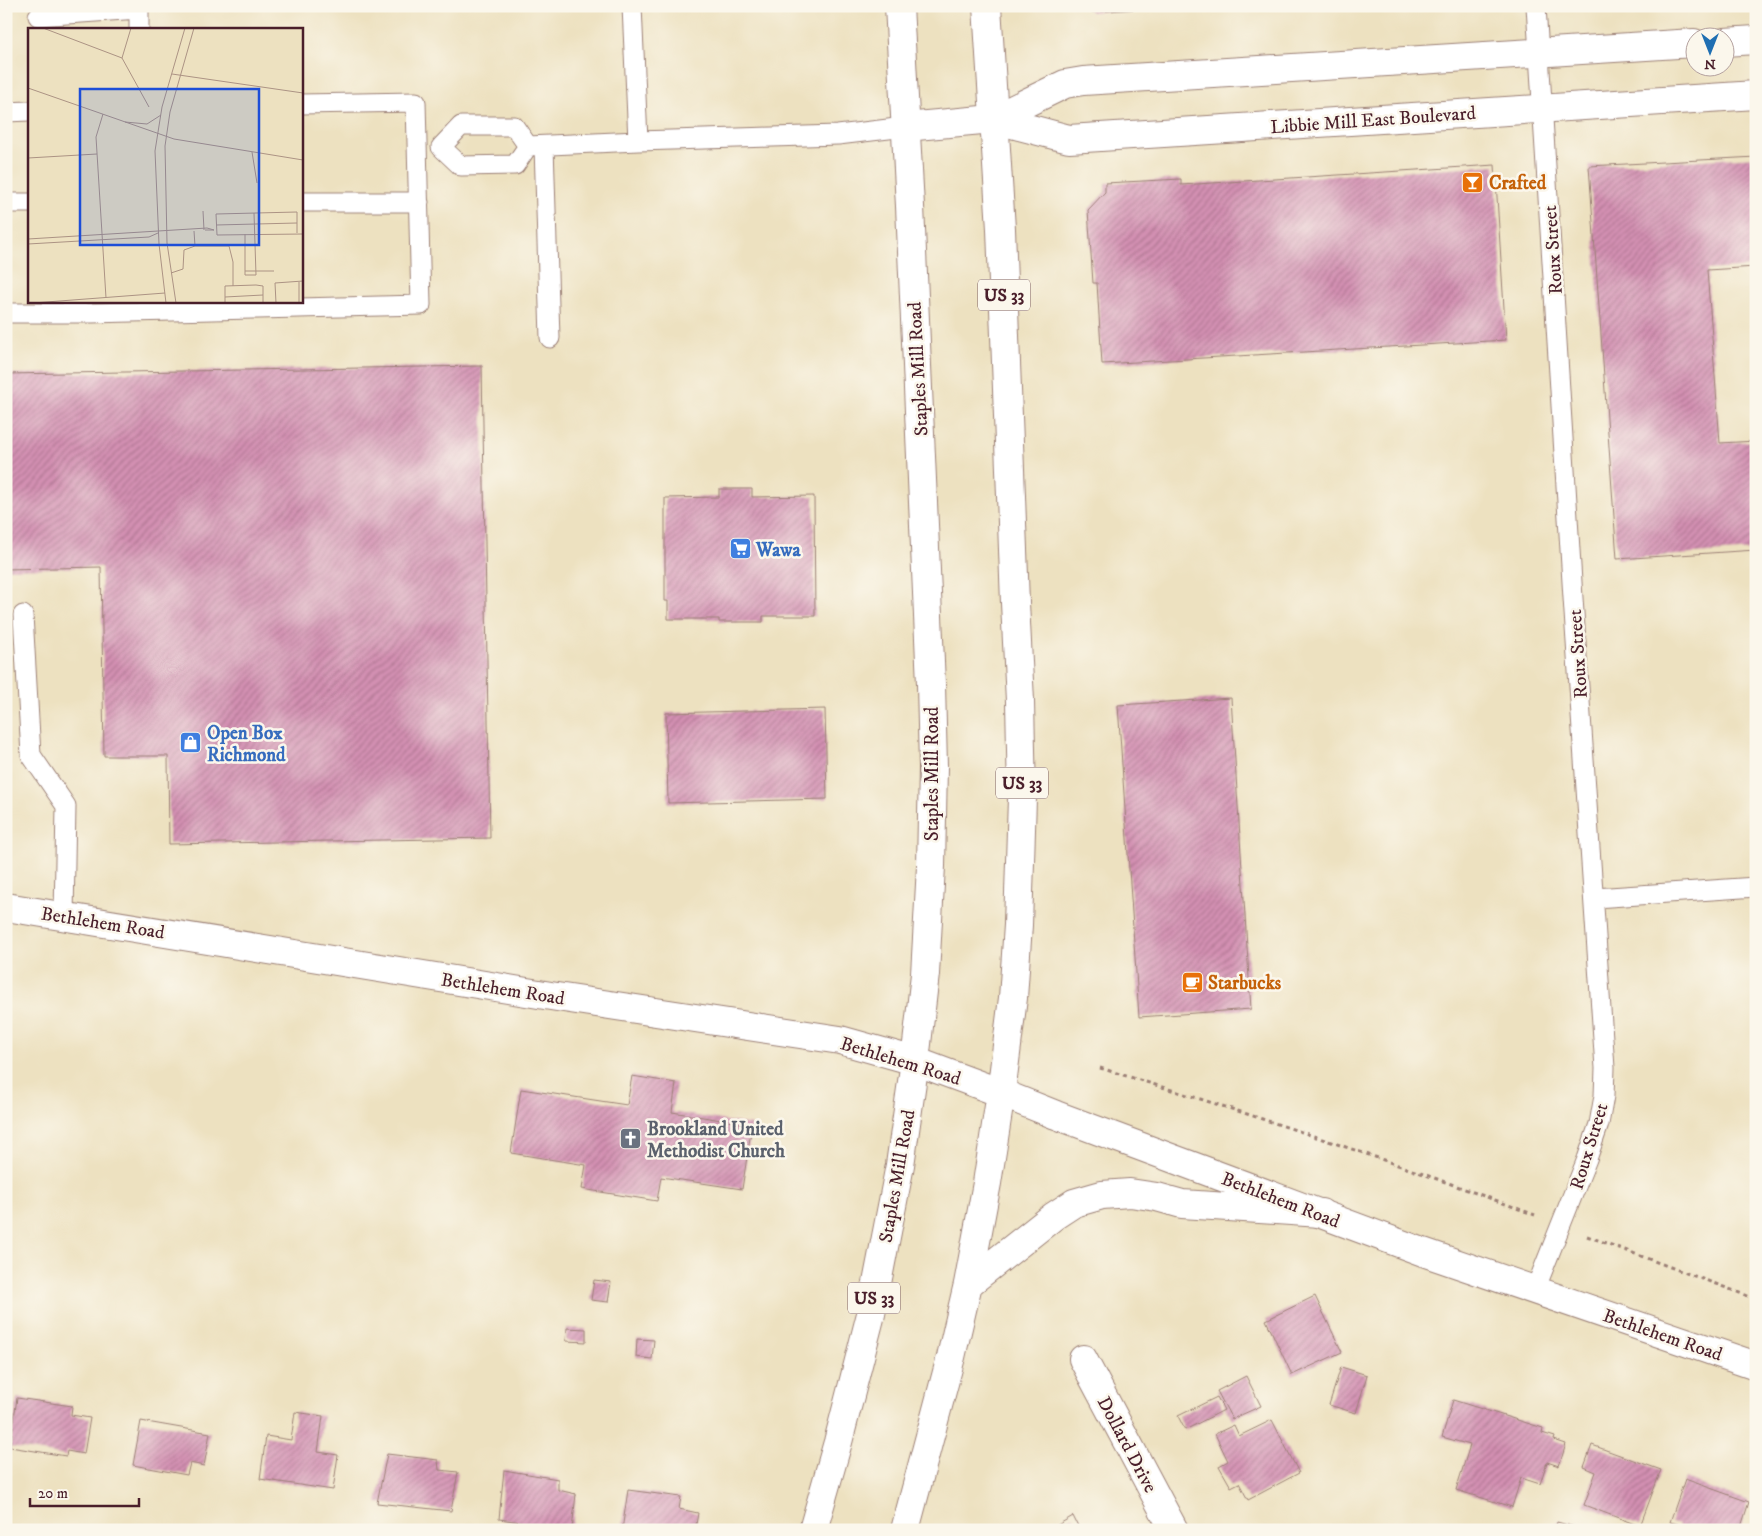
<svg xmlns="http://www.w3.org/2000/svg" width="1762" height="1536" viewBox="0 0 1762 1536" font-family="'IM FELL DW Pica',serif">
  <defs>
    <pattern id="building-hatch" width="6" height="6" patternUnits="userSpaceOnUse" patternTransform="scale(1.25)"><rect width="6" height="6" fill="#d390b2"/><path d="M-1 1l2-2M0 6l6-6M5 7l2-2" fill="none" stroke="#ad7591"/></pattern>
  </defs>
  <rect width="100%" height="100%" fill="#fbf7ec"/>
  <filter id="ink" filterUnits="userSpaceOnUse"><feTurbulence type="fractalNoise" baseFrequency=".02" numOctaves="2"/><feDisplacementMap in="SourceGraphic" scale="10" xChannelSelector="R" yChannelSelector="G"/><feConvolveMatrix kernelMatrix="1 2 1 2 8 2 1 2 1" color-interpolation-filters="sRGB"/></filter>
  <filter id="wash" filterUnits="userSpaceOnUse"><feTurbulence type="fractalNoise" baseFrequency=".0096" numOctaves="4" result="noise"/><feDisplacementMap in="SourceGraphic" scale="20" xChannelSelector="R" yChannelSelector="G"/><feGaussianBlur stdDeviation="1.12" result="paint"/><feColorMatrix in="noise" values="0 0 0 0 0 0 0 0 0 0 0 0 0 0 0 0 0 1.4 0 .05"/><feComposite in="paint" operator="in"/></filter>
  <g filter="url(#wash)">
    <rect width="100%" height="100%" fill="#ede1c0"/>
    <g id="blocks">
      <path fill="url(#building-hatch)" d="M 1085,6 L 1155,6 L 1155,8 L 1091,12 Z
        M 1756,157 L 1756,267 L 1707,270 L 1720,443 L 1756,441 L 1756,550 L 1617,559 L 1589,166 Z
        M 1495,165 L 1506,340 L 1102,364 L 1097,283 L 1093,283 L 1088,210 L 1105,192 L 1105,183 L 1181,179 L 1181,185 Z
        M 482,366 L 490,838 L 169,844 L 168,756 L 104,756 L 101,567 L 6,569 L 6,374 Z
        M 719,489 L 752,489 L 752,497 L 814,496 L 815,616 L 763,616 L 763,622 L 719,622 L 719,619 L 668,619 L 668,601 L 665,601 L 665,498 L 719,497 Z
        M 1231,698 L 1251,1009 L 1139,1017 L 1118,705 Z
        M 825,709 L 827,799 L 668,803 L 666,713 Z
        M 632,1076 L 676,1083 L 672,1112 L 752,1125 L 742,1189 L 661,1177 L 657,1201 L 582,1189 L 586,1165 L 511,1153 L 521,1089 L 627,1105 Z
        M 594,1280 L 611,1282 L 608,1302 L 591,1300 Z
        M 1315,1296 L 1342,1352 L 1292,1375 L 1266,1320 Z
        M 567,1328 L 586,1329 L 586,1342 L 566,1341 Z
        M 637,1339 L 654,1340 L 652,1359 L 636,1357 Z
        M 1341,1367 L 1367,1375 L 1356,1413 L 1329,1405 Z
        M 1246,1376 L 1261,1406 L 1232,1419 L 1217,1391 Z
        M 1217,1397 L 1224,1410 L 1185,1430 L 1178,1416 Z
        M 17,1398 L 72,1406 L 71,1415 L 90,1418 L 84,1454 L 67,1451 L 66,1456 L 10,1447 Z
        M 1453,1400 L 1543,1428 L 1542,1433 L 1555,1437 L 1554,1440 L 1566,1444 L 1559,1466 L 1547,1462 L 1540,1484 L 1521,1478 L 1512,1507 L 1456,1490 L 1470,1445 L 1442,1437 Z
        M 295,1412 L 323,1416 L 318,1452 L 338,1455 L 333,1490 L 260,1479 L 266,1436 L 291,1440 Z
        M 1272,1420 L 1299,1473 L 1248,1500 L 1239,1483 L 1231,1487 L 1219,1466 L 1228,1461 L 1215,1434 L 1234,1425 L 1239,1436 Z
        M 141,1421 L 210,1433 L 204,1466 L 190,1463 L 187,1475 L 133,1465 Z
        M 1592,1445 L 1661,1470 L 1640,1526 L 1584,1505 L 1596,1472 L 1584,1467 Z
        M 387,1454 L 438,1460 L 439,1470 L 458,1472 L 451,1511 L 377,1503 Z
        M 504,1470 L 558,1479 L 558,1490 L 576,1494 L 572,1529 L 499,1519 Z
        M 1685,1479 L 1749,1502 L 1740,1530 L 1676,1530 L 1678,1524 L 1670,1522 Z
        M 628,1490 L 681,1497 L 679,1509 L 698,1513 L 695,1530 L 622,1530 Z
        M 1073,1516 L 1080,1530 L 1049,1530 Z
        M 1557,1522 L 1575,1527 L 1575,1530 L 1555,1530 Z"/>
    </g>
  </g>
  <g filter="url(#ink)">
    <use href="#blocks" fill-opacity="0" stroke="#9c8076" stroke-width="1"/>
    <g fill="none" stroke-linecap="round" stroke-linejoin="round">
      <defs>
        <path id="service" d="M 632,6 L 638,141
          M 38,16 L 139,9
          M 139,29 L 139,6
          M 6,112 L 29,111
          M 461,126 L 514,126 L 528,146 L 515,165 L 461,166 L 441,147 Z
          M 528,146 L 638,141 L 838,135 L 905,127
          M 544,146 L 550,338
          M 301,202 L 419,202
          M 6,203 L 29,203
          M 6,313 L 91,313 L 421,305 L 416,102 L 301,104
          M 23,615 L 31,755 L 66,806 L 64,916
          M 1595,898 L 1756,887
          M 1535,1290 L 1587,1159 L 1599,1124 L 1604,1096 L 1605,1068 L 1573,598 L 1536,6"/>
        <path id="minor" d="M 1724,42 L 1756,40
          M 993,119 L 1065,84 L 1083,81 L 1694,43
          M 905,127 L 993,119 L 1069,139 L 1756,95
          M 1083,1359 L 1174,1530"/>
        <path id="tertiary" d="M 6,907 L 557,997 L 840,1040 L 915,1061 L 1001,1093 L 1056,1115 L 1423,1252 L 1756,1366"/>
        <path id="primary" d="M 968,1284 L 1054,1216 L 1074,1203 L 1102,1195 L 1130,1193 L 1157,1197 L 1182,1204 L 1321,1213
          M 813,1530 L 838,1442 L 871,1314 L 900,1165 L 915,1061 L 925,974 L 931,866 L 933,767 L 931,684 L 910,206 L 899,6
          M 905,1530 L 951,1357 L 968,1284 L 987,1183 L 1001,1093 L 1013,998 L 1018,925 L 1022,798 L 1020,701 L 1015,603 L 1001,229 L 987,6"/>
      </defs>
      <use href="#service" stroke="#9c8076" stroke-width="21"/>
      <use href="#minor" stroke="#9c8076" stroke-width="30"/>
      <use href="#tertiary" stroke="#9c8076" stroke-width="30"/>
      <use href="#primary" stroke="#9c8076" stroke-width="30"/>
      <path stroke="#9c8076" stroke-width="3" stroke-dasharray="4 4" stroke-linecap="butt" d="M 1100,1068 C 1246,1112 1392,1161 1535,1215
        M 1587,1236 L 1756,1299"/>
      <use href="#service" stroke="#fff" stroke-width="19"/>
      <use href="#minor" stroke="#fff" stroke-width="28"/>
      <use href="#tertiary" stroke="#fff" stroke-width="28"/>
      <use href="#primary" stroke="#fff" stroke-width="28"/>
    </g>
  </g>
  <defs>
    <symbol id="bar-square" viewBox="-11 -11 22 22"><rect x="-9" y="-9" width="18" height="18" rx="4" fill="#e8710a" stroke="#fbf7ec"/><path d="M-6-5H6L.8 .8V4.5H3.5V6h-7V4.5H-.8V.8Z" fill="#fff"/></symbol>
    <symbol id="supermarket-square" viewBox="-11 -11 22 22"><rect x="-9" y="-9" width="18" height="18" rx="4" fill="#3f7fe0" stroke="#fbf7ec"/><path d="M-6-5.5h2.5l.6 2H6L4.5 2H-2.5L-4.4-4H-6ZM-1.5 3.2a1.3 1.3 0 1 0 .1 0ZM3 3.2a1.3 1.3 0 1 0 .1 0Z" fill="#fff"/></symbol>
    <symbol id="shop-square" viewBox="-11 -11 22 22"><rect x="-9" y="-9" width="18" height="18" rx="4" fill="#3f7fe0" stroke="#fbf7ec"/><path d="M-5-2.5h2.3a2.7 3.5 0 0 1 5.4 0H5L5.5 6h-11ZM-1.5-2.5h3a1.5 2.3 0 0 0-3 0Z" fill="#fff"/></symbol>
    <symbol id="cafe-square" viewBox="-11 -11 22 22"><rect x="-9" y="-9" width="18" height="18" rx="4" fill="#e8710a" stroke="#fbf7ec"/><path d="M-5.5-4.5H6V0H3Q3 3.5 0 3.5H-2.5Q-5.5 3.5-5.5 0ZM3-3.2v2h1.7v-2ZM-6 4.5H4V6H-6Z" fill="#fff"/></symbol>
    <symbol id="church-square" viewBox="-11 -11 22 22"><rect x="-9" y="-9" width="18" height="18" rx="4" fill="#6b7280" stroke="#fbf7ec"/><path d="M-1.2-6h2.4v3.5h3.3v2.4h-3.3V6h-2.4V-.1h-3.3v-2.4h3.3Z" fill="#fff"/></symbol>
  </defs>
  <g fill-rule="evenodd">
    <use href="#bar-square" x="1460" y="170" width="25" height="25"/>
    <use href="#supermarket-square" x="728" y="536" width="25" height="25"/>
    <use href="#shop-square" x="178" y="730" width="25" height="25"/>
    <use href="#cafe-square" x="1180" y="970" width="25" height="25"/>
    <use href="#church-square" x="618" y="1126" width="25" height="25"/>
  </g>
  <g text-anchor="middle" stroke-width="5" stroke-linejoin="round" paint-order="stroke">
    <g fill="#fbf7ec" stroke="#7f6065" stroke-width="1">
      <rect x="978" y="279.5" width="52" height="31" rx="4"/>
      <rect x="996" y="767.5" width="52" height="31" rx="4"/>
      <rect x="848" y="1282.5" width="52" height="31" rx="4"/>
    </g>
    <g font-size="18" font-weight="bold" fill="#4a1f2b">
      <text x="1004" y="301">US 33</text>
      <text x="1022" y="789">US 33</text>
      <text x="874" y="1304">US 33</text>
    </g>
    <g font-size="19" fill="#4a1f2b" stroke="#fbf7ec">
      <text transform="translate(1373 119) rotate(-4)" y="7">Libbie Mill East Boulevard</text>
      <text transform="translate(1552 250) rotate(-94)" y="7">Roux Street</text>
      <text transform="translate(917 369) rotate(-93)" y="7">Staples Mill Road</text>
      <text transform="translate(1577 654) rotate(-94)" y="7">Roux Street</text>
      <text transform="translate(931 774) rotate(-90)" y="7">Staples Mill Road</text>
      <text transform="translate(103 922) rotate(9)" y="7">Bethlehem Road</text>
      <text transform="translate(503 988) rotate(9)" y="7">Bethlehem Road</text>
      <text transform="translate(901 1060) rotate(17)" y="7">Bethlehem Road</text>
      <text transform="translate(1588 1146) rotate(-73)" y="7">Roux Street</text>
      <text transform="translate(896 1176) rotate(-80)" y="7">Staples Mill Road</text>
      <text transform="translate(1281 1199) rotate(21)" y="7">Bethlehem Road</text>
      <text transform="translate(1663 1334) rotate(19)" y="7">Bethlehem Road</text>
      <text transform="translate(1128 1444) rotate(62)" y="7">Dollard Drive</text>
    </g>
    <g font-size="19" font-weight="bold" fill="#c56008" stroke="#fbf7ec" text-anchor="start">
      <text x="1489" y="189">Crafted</text>
      <text x="1208" y="989">Starbucks</text>
    </g>
    <g font-size="19" font-weight="bold" fill="#366cbe" stroke="#fbf7ec" text-anchor="start">
      <text x="756" y="556">Wawa</text>
      <text x="207" y="739">Open Box<tspan x="207" dy="22">Richmond</tspan></text>
    </g>
    <g font-size="19" font-weight="bold" fill="#5b616d" stroke="#fbf7ec" text-anchor="start">
      <text x="647" y="1135">Brookland United<tspan x="647" dy="22">Methodist Church</tspan></text>
    </g>
  </g>
  <g transform="translate(28 28)">
    <rect width="275" height="275" fill="#ede1c0"/>
    <path fill="none" stroke="#ac9384" stroke-width="1" d="M 15,0 L 94,30 L 121,79M 94,30 L 103,0M 144,46 L 275,65M 0,60 L 146,111 L 275,132M 75,86 L 68,109 L 78,270M 97,94 L 119,96 L 133,87M 224,124 L 229,155M 0,130 L 69,126M 175,183 L 176,202M 188,197 L 269,195M 269,205 L 269,184 L 188,186 L 189,207 L 275,206M 217,206 L 217,247 L 228,247 L 226,185M 0,211 L 179,200 L 186,202 L 177,202M 0,216 L 121,209 L 130,205M 167,218 L 201,218 L 205,234 L 205,258M 217,243 L 246,243M 143,245 L 155,241 L 156,222 L 167,218 L 166,203M 271,254 L 271,275M 197,269 L 235,267M 5,275 L 137,265M 138,275 L 131,216 L 127,123 L 134,79 L 157,0M 148,275 L 139,215 L 137,118 L 142,84 L 166,0M 197,275 L 197,258 L 228,257 L 235,258 L 235,275M 248,275 L 247,255 L 275,253"/>
    <path fill="#1d4ed8" fill-opacity="0.15" stroke="#1d4ed8" stroke-width="2.5" d="M 52,61 L 231,61 L 231,217 L 52,217 Z"/>
    <rect width="275" height="275" fill="none" stroke="#4a1f2b" stroke-width="2.5"/>
  </g>
  <rect width="1762" height="1536" fill="none" stroke="#fbf7ec" stroke-width="25"/>
  <g transform="translate(1710 52) rotate(180)"><circle r="24" fill="#fbf7ec" stroke="#b4a19f"/>
  <path d="M0-4L9 19L0 12L-9 19Z" fill="#1f6fb2"/>
  <text y="-8" font-size="14" font-weight="bold" text-anchor="middle" fill="#4a1f2b">N</text>
  </g>
  <path d="M30 1498v8h109v-8" fill="none" stroke="#4a1f2b" stroke-width="2.5"/>
  <text x="38" y="1498" font-size="15" fill="#4a1f2b" stroke="#fbf7ec" stroke-width="4" paint-order="stroke">20 m</text>
</svg>
